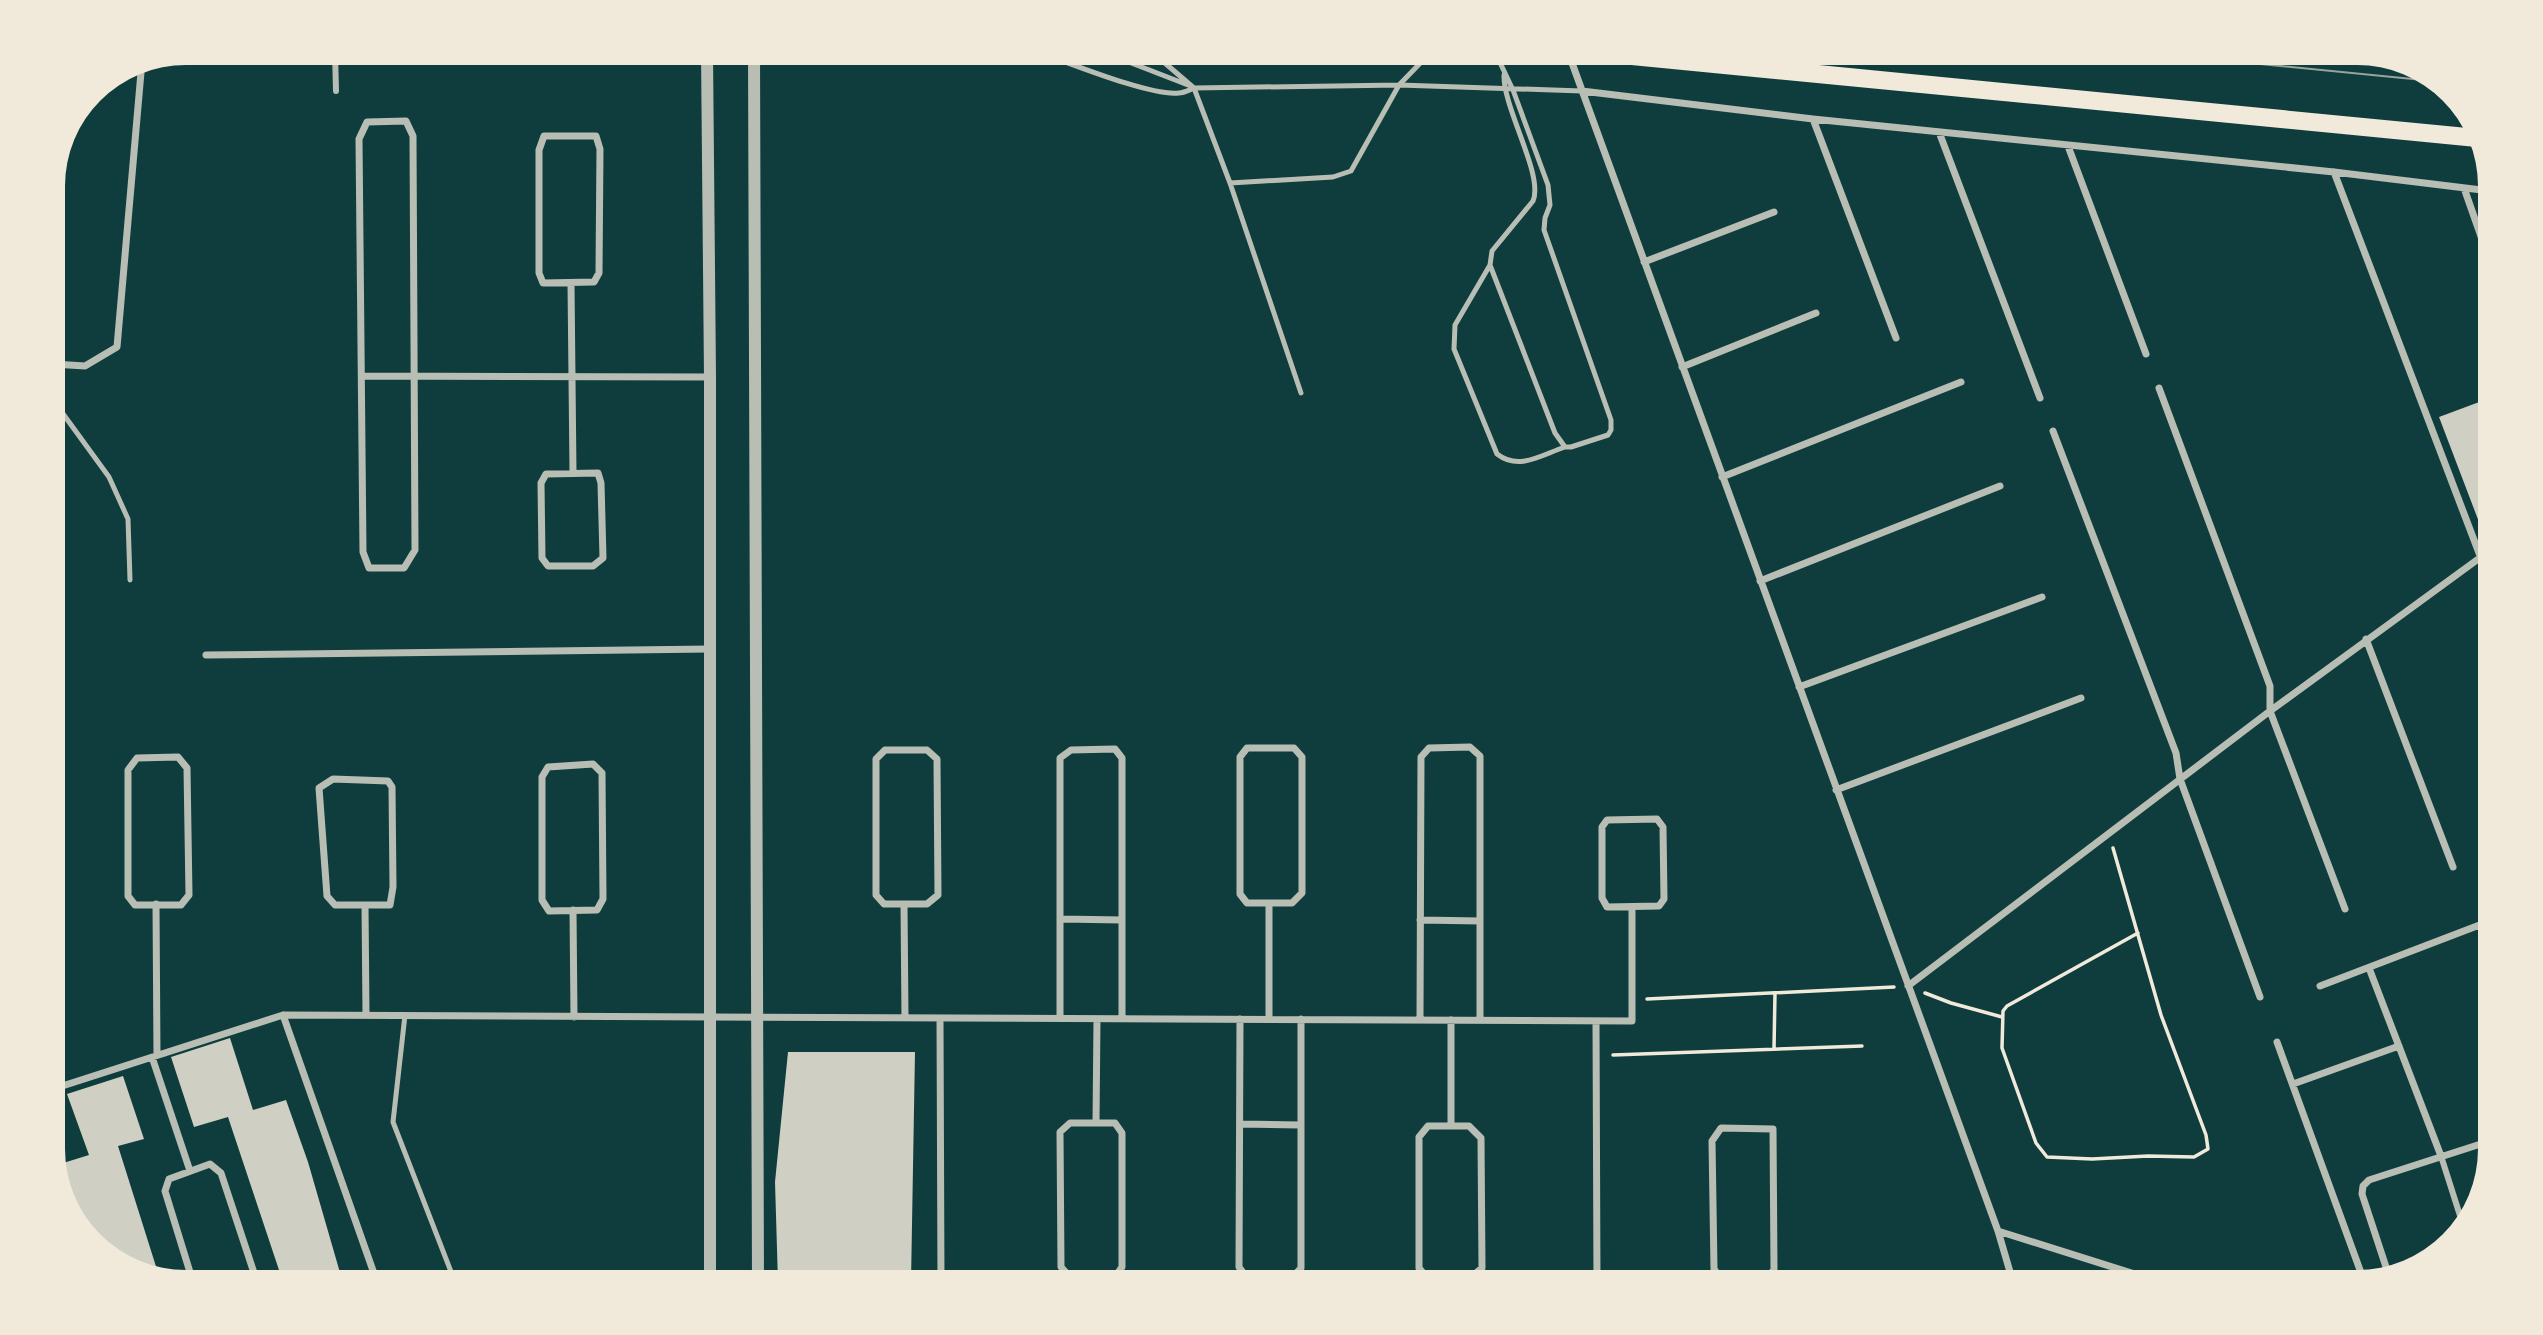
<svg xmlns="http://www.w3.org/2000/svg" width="2543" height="1335" viewBox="0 0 2543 1335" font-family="'Fira Sans Condensed',sans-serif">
  <rect width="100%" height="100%" fill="#0f3d3e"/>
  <path fill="#cfcfc3" d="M 2490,398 L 2490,551 L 2439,417 Z
    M 230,1038 L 253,1110 L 286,1100 L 308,1162 L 341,1276 L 320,1282 L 283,1282 L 228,1117 L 194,1127 L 171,1057 Z
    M 788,1052 L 915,1052 L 911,1282 L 778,1282 L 775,1182 Z
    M 123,1076 L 144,1139 L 118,1146 L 159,1276 L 126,1269 L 82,1229 L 60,1164 L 89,1155 L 67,1094 Z"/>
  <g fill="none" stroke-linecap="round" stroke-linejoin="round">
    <path stroke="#f1e9da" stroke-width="3.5" d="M 2113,848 L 2161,1015 L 2206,1135 L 2208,1149 L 2194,1157 L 2148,1156 L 2092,1159 L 2047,1157 L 2036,1143 L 2002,1048 L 2003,1011 L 2007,1006 L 2138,933
      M 1925,993 L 1951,1003 L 2002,1017
      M 1647,999 L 1894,987
      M 1774,1049 L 1775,993
      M 1613,1055 L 1862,1046"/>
    <path stroke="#b8beb3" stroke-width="5" d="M 1038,52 C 1067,62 1152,97 1179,93 C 1184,93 1189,90 1194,88 L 1399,85 L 1582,91
      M 1103,52 L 1188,85
      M 1152,52 L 1194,88 L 1230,183 L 1333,177 L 1351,171 L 1399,85 L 1431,52
      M 1495,52 L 1513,90 L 1548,185 L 1550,205 L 1545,218 L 1544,230 L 1611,420 L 1611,430 L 1608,435 L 1571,447 L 1565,447 L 1555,433 L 1490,265 L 1492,251 L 1533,201 C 1544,175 1503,108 1504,75
      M 1230,183 L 1301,393
      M 1490,265 L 1455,325 L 1454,349 L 1497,454 C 1519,471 1541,455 1565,447
      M 53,400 L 109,477 L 128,519 L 130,580
      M 405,1015 L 393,1122 L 455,1282"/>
    <path stroke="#b8beb3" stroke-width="6" d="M 335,52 L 336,91
      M 2441,1156 L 2463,1225"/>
    <path stroke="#b8beb3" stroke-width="7" d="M 1568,52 L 1998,1231 L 2013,1282
      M 1582,91 L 1813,119 L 2334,172 L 2490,191
      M 1813,119 L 1896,338
      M 406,121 L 413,136 L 415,550 L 404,568 L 369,568 L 363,552 L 359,139 L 367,122 Z
      M 1939,132 L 2040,398
      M 544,136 L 596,136 L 600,149 L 599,273 L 594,282 L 543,283 L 539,273 L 539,150 Z
      M 2068,146 L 2146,354
      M 2334,172 L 2490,582
      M 2464,188 L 2490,262
      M 1644,262 L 1774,212
      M 571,283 L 573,473
      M 53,364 L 85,366 L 117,347 L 142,61
      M 1682,367 L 1816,313
      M 362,376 L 710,377
      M 2159,388 L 2270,686 L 2270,711 L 2345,909
      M 2053,431 L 2176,753 L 2180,779 L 2260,997
      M 598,473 L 601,483 L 603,558 L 593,566 L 548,566 L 542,558 L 541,483 L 546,474 Z
      M 1722,477 L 1961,382
      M 1760,581 L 2000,486
      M 2366,639 L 2453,867
      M 206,655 L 710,649
      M 1799,687 L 2042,597
      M 1247,748 L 1294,748 L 1302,757 L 1302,893 L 1292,903 L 1247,903 L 1240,894 L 1240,757 Z
      M 885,750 L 927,750 L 937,759 L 938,895 L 927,904 L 884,904 L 876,895 L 876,759 Z
      M 178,757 L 187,768 L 189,895 L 181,905 L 135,905 L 128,896 L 128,770 L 137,758 Z
      M 593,764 L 602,773 L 603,899 L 597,910 L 549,911 L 542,900 L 542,777 L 548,767 Z
      M 333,779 L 388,781 L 392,787 L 393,887 L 390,905 L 335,905 L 327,896 L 319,788 Z
      M 1836,790 L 2081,698
      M 1657,819 L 1663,827 L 1664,899 L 1659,906 L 1607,907 L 1602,898 L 1602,827 L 1607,820 Z
      M 156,904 L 157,1055
      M 904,904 L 905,1018
      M 365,905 L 366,1015
      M 573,910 L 574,1017
      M 1061,919 L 1122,920
      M 1420,920 L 1480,921
      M 2481,925 L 2490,950
      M 2369,968 L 2441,1156
      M 1908,986 L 2270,711 L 2481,557
      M 2320,986 L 2490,921
      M 283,1015 L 377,1282
      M 940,1018 L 941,1282
      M 1060,1018 L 1060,758 L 1071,750 L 1115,749 L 1122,758 L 1122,1019
      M 1240,1019 L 1239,1267 L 1247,1278 L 1292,1278 L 1301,1268 L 1301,1019
      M 1269,1019 L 1269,903
      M 1420,1020 L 1421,757 L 1429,748 L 1470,747 L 1480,756 L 1480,1020
      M 1596,1021 L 1597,1282
      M 2277,1042 L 2364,1281
      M 152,1057 L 190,1171
      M 2293,1084 L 2399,1046
      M 53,1089 L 283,1015 L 1632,1021 L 1632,907
      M 1070,1123 L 1115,1123 L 1122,1133 L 1122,1267 L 1115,1277 L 1070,1277 L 1061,1267 L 1060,1132 Z
      M 1096,1123 L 1097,1019
      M 1240,1124 L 1300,1125
      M 1428,1126 L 1469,1126 L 1481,1138 L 1482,1268 L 1469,1279 L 1428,1279 L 1419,1268 L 1419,1137 Z
      M 1451,1126 L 1451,1020
      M 1721,1128 L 1773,1129 L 1774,1269 L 1767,1281 L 1722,1281 L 1714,1269 L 1712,1141 Z
      M 1998,1231 L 2160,1282
      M 2388,1273 L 2362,1194 L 2363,1186 L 2369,1180 L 2490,1141
      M 193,1282 L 165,1191 L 169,1179 L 210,1164 L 221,1173 L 257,1282"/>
    <path stroke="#b8beb3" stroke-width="12" d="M 707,52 L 710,377 L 710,1282
      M 754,52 L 758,1282"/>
    <path stroke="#f1e9da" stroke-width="18" d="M 1591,52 L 2477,138"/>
    <path stroke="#97a49c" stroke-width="2" d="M 2138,52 L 2433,81
      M 2280,52 L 2412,65"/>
  </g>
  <path d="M0 0H2543V1335H0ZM186 65H2357A121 121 0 0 1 2478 186V1149A121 121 0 0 1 2357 1270H186A121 121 0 0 1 65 1149V186A121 121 0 0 1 186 65Z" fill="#f1e9da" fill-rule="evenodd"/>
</svg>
